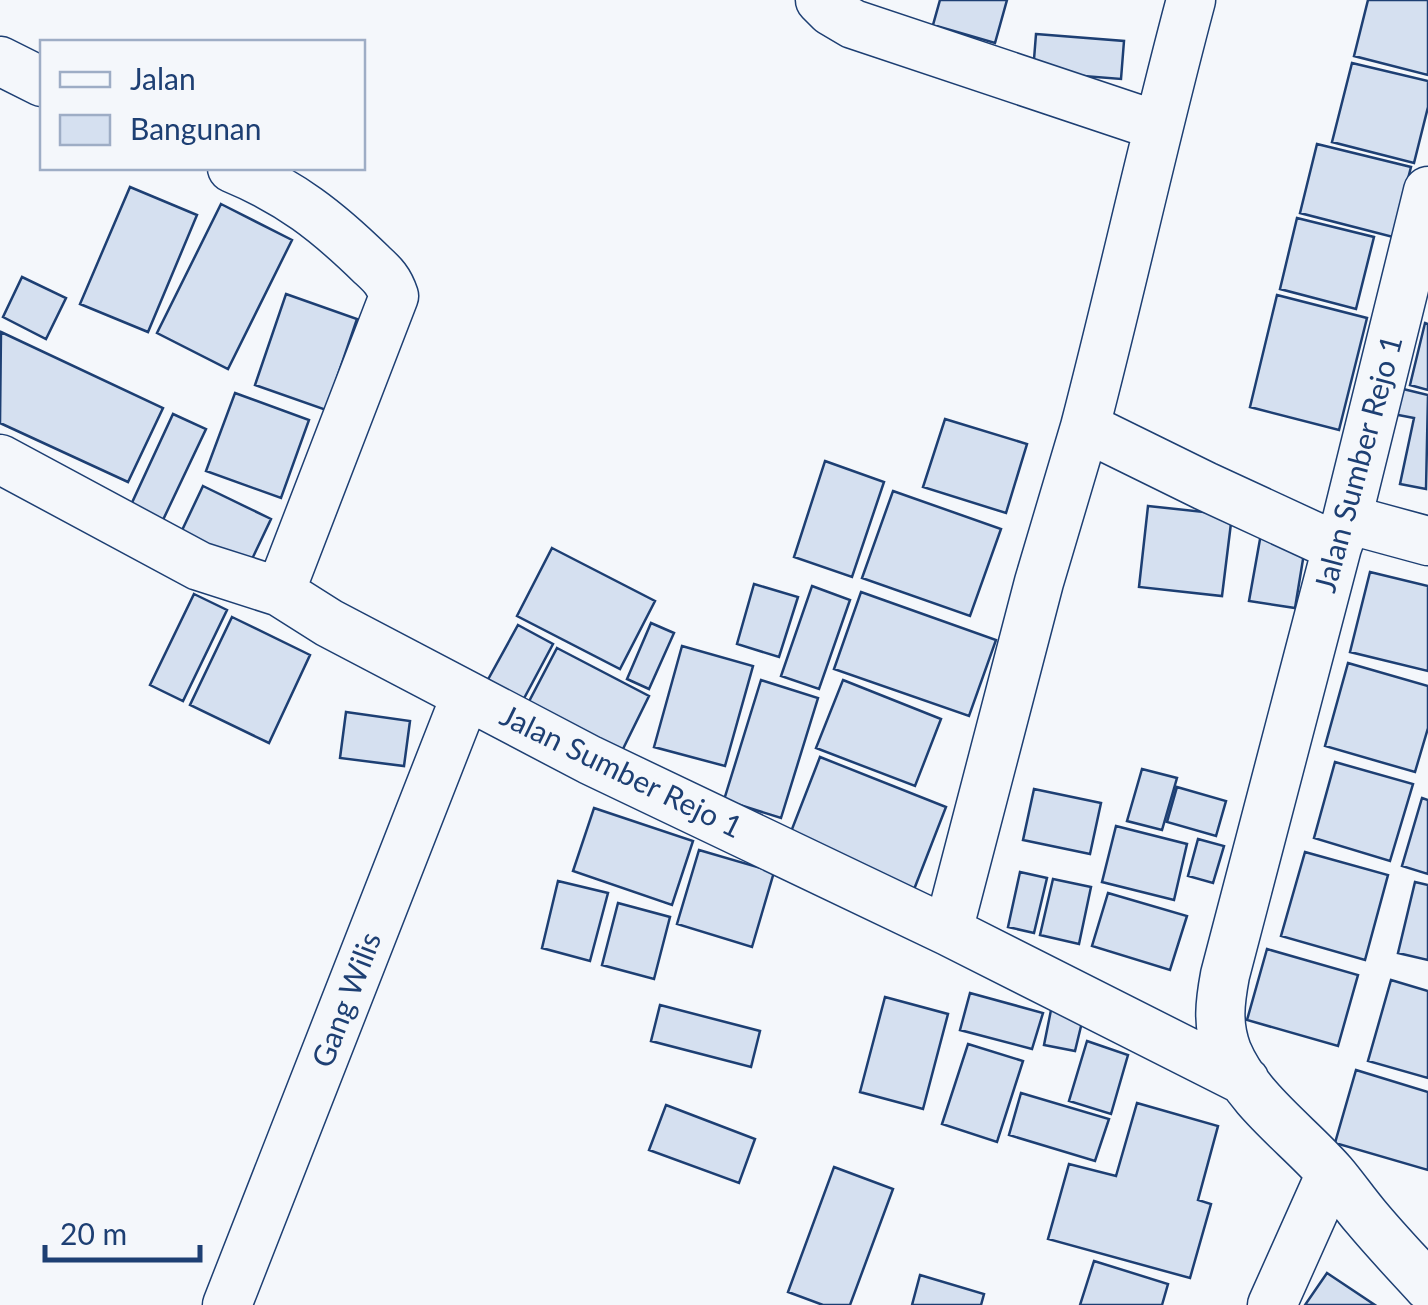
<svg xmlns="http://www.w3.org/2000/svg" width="1428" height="1305" viewBox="0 0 1428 1305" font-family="Lato,sans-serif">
  <rect width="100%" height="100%" fill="#f4f7fb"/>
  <path fill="#d5e0f0" stroke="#1d3f73" stroke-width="2.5" d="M 940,0 L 1007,0 L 995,43 L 933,25 Z
    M 1368,0 L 1428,0 L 1428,75 L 1354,56 Z
    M 1036,34 L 1124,41 L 1121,79 L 1033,72 Z
    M 1352,63 L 1428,81 L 1428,107 L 1414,163 L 1332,142 Z
    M 1317,144 L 1411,167 L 1393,237 L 1300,213 Z
    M 130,187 L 197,215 L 148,332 L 80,304 Z
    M 221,204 L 292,240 L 228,369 L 157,333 Z
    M 1297,218 L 1374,237 L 1356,309 L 1280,289 Z
    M 22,277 L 66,298 L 46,339 L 3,317 Z
    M 286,294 L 357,319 L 326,410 L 255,385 Z
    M 1277,295 L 1367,318 L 1339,430 L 1250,407 Z
    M 1425,323 L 1428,324 L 1428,390 L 1410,385 Z
    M 1,332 L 163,408 L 128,482 L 0,423 Z
    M 1399,388 L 1428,395 L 1426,489 L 1400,484 L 1414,418 L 1393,414 Z
    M 235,393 L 309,420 L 281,498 L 206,471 Z
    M 173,414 L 206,429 L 162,522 L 130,507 Z
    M 945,419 L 1027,444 L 1006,513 L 923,487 Z
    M 825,461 L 884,482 L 852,577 L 794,557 Z
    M 203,486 L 271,519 L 244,576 L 176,543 Z
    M 893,491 L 1001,529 L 970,616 L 862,578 Z
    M 1148,506 L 1232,515 L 1222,596 L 1139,587 Z
    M 1262,528 L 1307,535 L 1295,608 L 1249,601 Z
    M 552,548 L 655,601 L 620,669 L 517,616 Z
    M 1370,572 L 1428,586 L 1428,671 L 1350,652 Z
    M 754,584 L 798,597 L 779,657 L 737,644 Z
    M 812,586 L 850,600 L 819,689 L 781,676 Z
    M 861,592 L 996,640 L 969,716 L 834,669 Z
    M 194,594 L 227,610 L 183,701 L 150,685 Z
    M 232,617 L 310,655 L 269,743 L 190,705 Z
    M 651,623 L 674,633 L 649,689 L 627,679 Z
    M 518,625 L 553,644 L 521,704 L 485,685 Z
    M 682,646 L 753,666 L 725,766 L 654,747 Z
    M 557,648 L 649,696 L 618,759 L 524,711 Z
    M 1348,663 L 1428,686 L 1428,728 L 1415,772 L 1325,746 Z
    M 761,680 L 818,698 L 781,818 L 724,800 Z
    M 843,680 L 941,719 L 915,786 L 816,748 Z
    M 346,712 L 410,721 L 404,766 L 340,758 Z
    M 820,757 L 946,807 L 913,892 L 787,842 Z
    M 1335,762 L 1413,784 L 1390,861 L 1314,838 Z
    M 1142,769 L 1177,778 L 1162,830 L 1127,821 Z
    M 1177,787 L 1226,801 L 1216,836 L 1167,822 Z
    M 1034,789 L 1101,803 L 1090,854 L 1023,840 Z
    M 1422,798 L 1428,800 L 1428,874 L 1402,866 Z
    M 594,808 L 693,841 L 672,905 L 573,871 Z
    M 1116,826 L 1187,844 L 1174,900 L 1102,882 Z
    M 1198,839 L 1224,846 L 1213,883 L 1188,876 Z
    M 699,850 L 774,872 L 752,947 L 677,924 Z
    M 1305,852 L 1388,875 L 1365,960 L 1281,936 Z
    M 1020,872 L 1047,878 L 1034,933 L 1008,927 Z
    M 1053,879 L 1091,887 L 1079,944 L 1040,935 Z
    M 558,881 L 608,893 L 590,961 L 542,948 Z
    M 1415,882 L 1428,885 L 1428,960 L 1398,953 Z
    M 1108,893 L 1187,916 L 1170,970 L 1092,946 Z
    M 618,903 L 670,917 L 654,979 L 602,965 Z
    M 1267,949 L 1358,975 L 1338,1046 L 1247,1020 Z
    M 1391,980 L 1428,991 L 1428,1078 L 1368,1061 Z
    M 970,993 L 1043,1013 L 1032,1049 L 960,1030 Z
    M 885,997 L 948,1014 L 923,1109 L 860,1092 Z
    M 660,1005 L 760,1031 L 751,1067 L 651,1041 Z
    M 1051,1010 L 1083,1018 L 1075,1051 L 1044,1045 Z
    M 1087,1041 L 1128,1055 L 1111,1114 L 1069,1101 Z
    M 968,1044 L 1023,1061 L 997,1142 L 942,1124 Z
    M 1356,1070 L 1428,1092 L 1428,1170 L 1335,1143 Z
    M 1021,1093 L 1109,1119 L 1095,1161 L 1009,1135 Z
    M 1137,1103 L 1218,1126 L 1198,1200 L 1211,1204 L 1190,1278 L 1048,1239 L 1069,1164 L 1116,1176 Z
    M 666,1105 L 755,1139 L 739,1183 L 649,1150 Z
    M 834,1167 L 893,1189 L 850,1305 L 823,1305 L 788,1292 Z
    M 1094,1261 L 1168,1284 L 1162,1305 L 1080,1305 Z
    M 1327,1273 L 1375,1305 L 1305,1305 Z
    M 920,1275 L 984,1294 L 981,1305 L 912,1305 Z"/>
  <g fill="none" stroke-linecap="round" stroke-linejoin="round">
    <defs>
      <path id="minor" d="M 820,0 L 831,11 L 853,24 L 1158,126
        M 1191,0 C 1153,142 1122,285 1085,427 L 1205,486 L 1337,547
        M 0,61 L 42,82
        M 232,168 C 290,192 327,221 372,265 C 383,275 389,281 394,296 L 280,592
        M 1428,191 L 1347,519 L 1337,547 L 1225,975 C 1220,1002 1217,1024 1227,1051 C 1248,1101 1297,1134 1332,1174 C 1344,1188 1354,1203 1366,1217 C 1386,1241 1407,1263 1428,1286
        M 0,459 L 199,566 L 280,592 L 329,623 L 590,760 L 948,931 L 1245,1081
        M 1347,519 L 1428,541
        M 948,931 L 1039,582 L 1085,427
        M 227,1305 L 466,695
        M 1272,1305 L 1331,1173"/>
    </defs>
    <use href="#minor" stroke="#1d3f73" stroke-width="51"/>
    <use href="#minor" stroke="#f4f7fb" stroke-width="48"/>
  </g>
  <g text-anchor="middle" stroke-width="8" stroke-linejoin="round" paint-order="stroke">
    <g font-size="30" fill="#1d3f73" stroke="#f4f7fb">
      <text transform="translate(1359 464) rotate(-75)" y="10">Jalan Sumber Rejo 1</text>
      <text transform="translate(621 772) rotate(26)" y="10">Jalan Sumber Rejo 1</text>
      <text transform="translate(347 1000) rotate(-69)" y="10">Gang Wilis</text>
    </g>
  </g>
  <rect x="40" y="40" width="325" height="130" fill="#f4f7fb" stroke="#9eadc5" stroke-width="2.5"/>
  <rect x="60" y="72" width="50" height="15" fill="#f4f7fb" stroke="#9eadc5" stroke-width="2.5"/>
  <text x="130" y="90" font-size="30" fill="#1d3f73">Jalan</text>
  <rect x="60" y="115" width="50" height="30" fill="#d5e0f0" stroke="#9eadc5" stroke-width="2.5"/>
  <text x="130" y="140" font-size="30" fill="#1d3f73">Bangunan</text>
  <path d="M45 1245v15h155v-15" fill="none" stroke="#1d3f73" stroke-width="5"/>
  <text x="60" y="1245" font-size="30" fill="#1d3f73" stroke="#f4f7fb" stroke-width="8" paint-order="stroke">20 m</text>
</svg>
